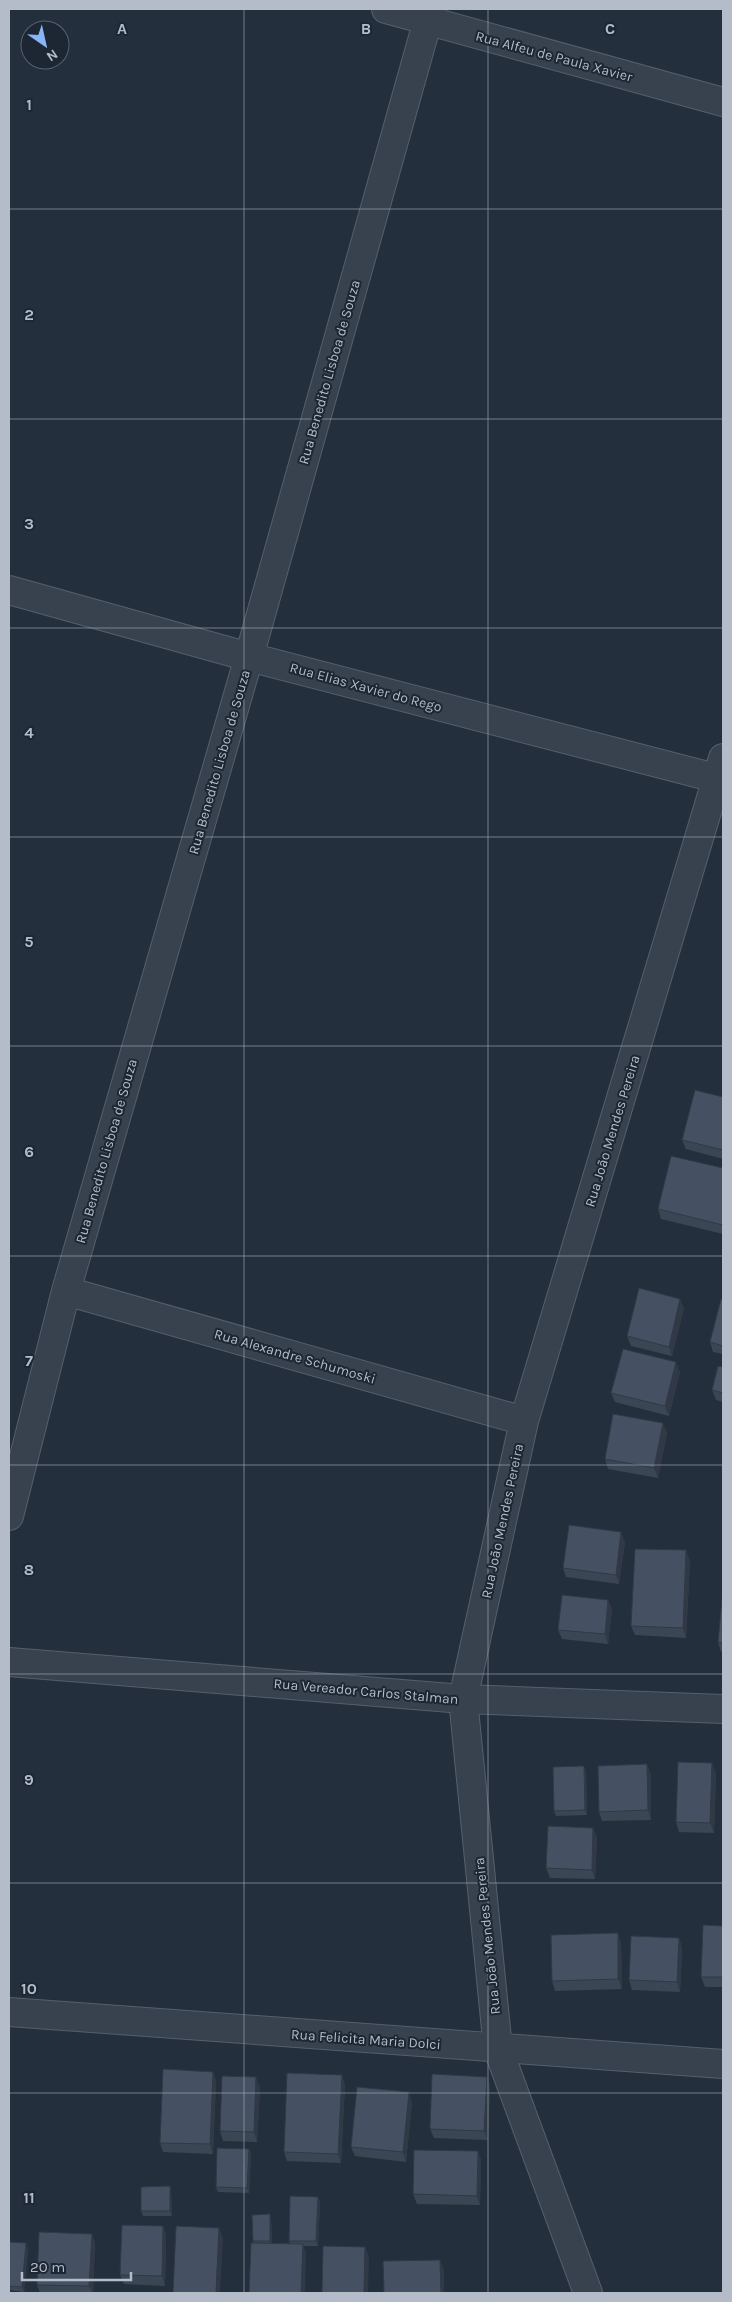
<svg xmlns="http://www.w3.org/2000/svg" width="732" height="2302" viewBox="0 0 732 2302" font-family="Karla,sans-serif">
  <rect width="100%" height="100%" fill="#242f3e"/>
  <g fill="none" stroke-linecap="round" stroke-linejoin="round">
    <defs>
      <path id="street" d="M 386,9 L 723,102
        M 9,590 L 249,657 L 723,780
        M 66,1291 L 524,1421
        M 9,1516 L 66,1291 L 249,657 L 431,9
        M 9,1662 L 463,1699 L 723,1709
        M 9,2012 L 723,2064
        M 588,2293 L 498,2049 L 463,1699 L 524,1421 L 723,758"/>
    </defs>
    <use href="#street" stroke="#565f6c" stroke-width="30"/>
    <use href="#street" stroke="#38414e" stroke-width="28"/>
  </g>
  <path fill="#3b4654" d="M 723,1097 L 723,1159 L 686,1149 L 682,1140 Z
    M 723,1168 L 723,1234 L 661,1219 L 658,1209 Z
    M 723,1300 L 723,1354 L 713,1352 L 710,1342 Z
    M 684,1308 L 672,1356 L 631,1346 L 627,1336 Z
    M 723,1367 L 723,1402 L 716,1400 L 712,1390 Z
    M 680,1372 L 669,1416 L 615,1402 L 611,1393 Z
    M 663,1423 L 667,1433 L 658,1478 L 608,1469 L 605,1459 Z
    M 625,1542 L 619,1584 L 566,1577 L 563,1568 Z
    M 690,1560 L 686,1638 L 635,1635 L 631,1626 Z
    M 723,1589 L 723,1652 L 721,1652 L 718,1642 Z
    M 608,1600 L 612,1609 L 608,1644 L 562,1639 L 558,1630 Z
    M 586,1771 L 587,1815 L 556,1816 L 554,1811 Z
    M 716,1773 L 714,1833 L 679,1832 L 676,1822 Z
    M 651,1774 L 651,1820 L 602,1821 L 599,1812 Z
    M 597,1837 L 595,1879 L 550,1878 L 546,1868 Z
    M 723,1926 L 723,1987 L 705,1987 L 701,1977 Z
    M 679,1938 L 682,1948 L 680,1992 L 632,1990 L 629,1980 Z
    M 621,1943 L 622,1989 L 555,1991 L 552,1981 Z
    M 213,2072 L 216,2081 L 213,2154 L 163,2152 L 160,2143 Z
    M 345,2084 L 341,2163 L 287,2161 L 284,2152 Z
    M 490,2086 L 488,2140 L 434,2138 L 430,2129 Z
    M 260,2087 L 257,2142 L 223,2141 L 220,2131 Z
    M 412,2102 L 406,2162 L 355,2156 L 351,2147 Z
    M 249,2149 L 251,2154 L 249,2193 L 218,2192 L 216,2187 Z
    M 478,2151 L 481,2161 L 480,2205 L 417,2204 L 413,2194 Z
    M 170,2186 L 171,2191 L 172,2216 L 143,2216 L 141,2211 Z
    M 318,2197 L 320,2202 L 318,2246 L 303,2246 L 306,2254 L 254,2244 L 253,2241 L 271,2219 L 272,2244 L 290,2244 L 289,2241 Z
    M 163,2226 L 166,2235 L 165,2286 L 124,2284 L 120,2275 Z
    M 92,2234 L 95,2243 L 93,2293 L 40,2293 L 37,2285 Z
    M 9,2242 L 26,2243 L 28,2249 L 24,2292 L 9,2290 Z"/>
  <path fill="#303945" d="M 680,1299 L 684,1308 L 672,1356 L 669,1347 Z
    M 676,1362 L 680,1372 L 669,1416 L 665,1406 Z
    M 663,1423 L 667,1433 L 658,1478 L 654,1468 Z
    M 621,1532 L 625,1542 L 619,1584 L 616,1575 Z
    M 686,1550 L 690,1560 L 686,1638 L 683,1628 Z
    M 608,1600 L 612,1609 L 608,1644 L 605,1634 Z
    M 712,1763 L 716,1773 L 714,1833 L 710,1823 Z
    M 647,1764 L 651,1774 L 651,1820 L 648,1810 Z
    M 584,1766 L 586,1771 L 587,1815 L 585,1810 Z
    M 593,1828 L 597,1837 L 595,1879 L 592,1870 Z
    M 618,1933 L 621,1943 L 622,1989 L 618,1979 Z
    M 679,1938 L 682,1948 L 680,1992 L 677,1982 Z
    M 213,2072 L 216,2081 L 213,2154 L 210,2144 Z
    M 342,2075 L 345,2084 L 341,2163 L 338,2154 Z
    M 256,2077 L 260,2087 L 257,2142 L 254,2132 Z
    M 487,2077 L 490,2086 L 488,2140 L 484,2131 Z
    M 409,2092 L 412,2102 L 406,2162 L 403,2152 Z
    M 249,2149 L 251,2154 L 249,2193 L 247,2188 Z
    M 478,2151 L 481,2161 L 480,2205 L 477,2196 Z
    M 170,2186 L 171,2191 L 172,2216 L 170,2211 Z
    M 318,2197 L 320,2202 L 318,2246 L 316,2241 Z
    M 270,2214 L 271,2219 L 272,2246 L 270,2241 Z
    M 163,2226 L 166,2235 L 165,2286 L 162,2276 Z
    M 219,2228 L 223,2238 L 220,2293 L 216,2293 Z
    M 92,2234 L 95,2243 L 93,2293 L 92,2293 L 89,2286 Z
    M 26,2243 L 28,2249 L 24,2292 L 22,2287 Z
    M 303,2244 L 306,2254 L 305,2293 L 301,2293 Z
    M 365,2247 L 369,2256 L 368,2293 L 364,2293 Z
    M 440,2260 L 444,2269 L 444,2293 L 441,2293 Z"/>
  <path fill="#455162" stroke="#303945" d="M 695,1090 L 723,1097 L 723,1150 L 682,1140 Z
    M 671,1156 L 723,1168 L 723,1225 L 658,1209 Z
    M 639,1288 L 680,1299 L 669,1347 L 627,1336 Z
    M 721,1299 L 723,1300 L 723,1346 L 710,1342 Z
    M 623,1349 L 676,1362 L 665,1406 L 611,1393 Z
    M 718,1366 L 723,1367 L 723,1393 L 712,1390 Z
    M 613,1414 L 663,1423 L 654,1468 L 605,1459 Z
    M 569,1525 L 621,1532 L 616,1575 L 563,1568 Z
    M 635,1549 L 686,1550 L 683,1628 L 631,1626 Z
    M 723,1589 L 723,1643 L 718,1642 Z
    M 562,1595 L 608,1600 L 605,1634 L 558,1630 Z
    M 678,1762 L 712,1763 L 710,1823 L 676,1822 Z
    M 647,1764 L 648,1810 L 599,1812 L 598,1766 Z
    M 584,1766 L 585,1810 L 554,1811 L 553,1767 Z
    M 548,1826 L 593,1828 L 592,1870 L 546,1868 Z
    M 703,1925 L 723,1926 L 723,1977 L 701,1977 Z
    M 618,1933 L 618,1979 L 552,1981 L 551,1935 Z
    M 631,1936 L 679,1938 L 677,1982 L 629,1980 Z
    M 163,2069 L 213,2072 L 210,2144 L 160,2143 Z
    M 287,2073 L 342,2075 L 338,2154 L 284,2152 Z
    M 432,2074 L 487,2077 L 484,2131 L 430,2129 Z
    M 222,2076 L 256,2077 L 254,2132 L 220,2131 Z
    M 357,2087 L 409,2092 L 403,2152 L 351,2147 Z
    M 217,2148 L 249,2149 L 247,2188 L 216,2187 Z
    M 414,2150 L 478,2151 L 477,2196 L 413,2194 Z
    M 170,2186 L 170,2211 L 141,2211 L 141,2187 Z
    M 290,2196 L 318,2197 L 316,2241 L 289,2241 Z
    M 270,2214 L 270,2241 L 253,2241 L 252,2215 Z
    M 122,2225 L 163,2226 L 162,2276 L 120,2275 Z
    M 176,2226 L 219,2228 L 216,2293 L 173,2293 Z
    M 39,2232 L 92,2234 L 89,2286 L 37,2285 Z
    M 9,2242 L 26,2243 L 22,2287 L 9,2286 Z
    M 251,2243 L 303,2244 L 301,2293 L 249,2293 Z
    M 323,2246 L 365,2247 L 364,2293 L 322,2293 Z
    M 440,2260 L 441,2293 L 384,2293 L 383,2261 Z"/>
  <path fill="none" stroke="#b4bcc9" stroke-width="1" stroke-opacity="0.55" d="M 244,9 L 244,2293M 488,9 L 488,2293M 9,209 L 723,209M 9,419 L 723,419M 9,628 L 723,628M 9,837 L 723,837M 9,1046 L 723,1046M 9,1256 L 723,1256M 9,1465 L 723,1465M 9,1674 L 723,1674M 9,1883 L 723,1883M 9,2093 L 723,2093"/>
  <g text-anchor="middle" stroke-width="4" stroke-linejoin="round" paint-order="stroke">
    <g font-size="14" fill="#b4bcc9" stroke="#1d2633">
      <text transform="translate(554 56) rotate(15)" y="5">Rua Alfeu de Paula Xavier</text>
      <text transform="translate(329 372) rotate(-74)" y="5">Rua Benedito Lisboa de Souza</text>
      <text transform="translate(366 687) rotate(15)" y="5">Rua Elias Xavier do Rego</text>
      <text transform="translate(219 762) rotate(-74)" y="5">Rua Benedito Lisboa de Souza</text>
      <text transform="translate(612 1131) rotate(-73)" y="5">Rua João Mendes Pereira</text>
      <text transform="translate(106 1151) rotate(-74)" y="5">Rua Benedito Lisboa de Souza</text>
      <text transform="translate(295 1356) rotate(16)" y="5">Rua Alexandre Schumoski</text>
      <text transform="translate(502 1521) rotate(-78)" y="5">Rua João Mendes Pereira</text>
      <text transform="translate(366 1691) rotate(5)" y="5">Rua Vereador Carlos Stalman</text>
      <text transform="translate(487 1936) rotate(-96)" y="5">Rua João Mendes Pereira</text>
      <text transform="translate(366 2039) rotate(4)" y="5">Rua Felicita Maria Dolci</text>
    </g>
  </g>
  <g font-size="16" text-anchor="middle" font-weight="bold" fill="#b4bcc9" stroke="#1d2633" stroke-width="4" stroke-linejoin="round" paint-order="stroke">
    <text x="122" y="34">A</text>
    <text x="366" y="34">B</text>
    <text x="610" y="34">C</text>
    <text x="29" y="110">1</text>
    <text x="29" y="320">2</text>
    <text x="29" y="529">3</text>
    <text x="29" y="738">4</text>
    <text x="29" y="947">5</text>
    <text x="29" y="1157">6</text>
    <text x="29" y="1366">7</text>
    <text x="29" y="1575">8</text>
    <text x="29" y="1785">9</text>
    <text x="29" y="1994">10</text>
    <text x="29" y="2203">11</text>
  </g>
  <rect width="732" height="2302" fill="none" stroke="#b4bcc9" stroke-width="20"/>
  <g transform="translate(45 45) rotate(146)"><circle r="24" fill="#1d2633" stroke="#59626f"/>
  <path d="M0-4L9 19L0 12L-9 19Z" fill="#8ab4f8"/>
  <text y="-8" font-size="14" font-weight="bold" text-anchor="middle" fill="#b4bcc9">N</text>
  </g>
  <path d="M22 2272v8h109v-8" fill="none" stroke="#b4bcc9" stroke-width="2.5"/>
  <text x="30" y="2272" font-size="15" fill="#b4bcc9" stroke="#1d2633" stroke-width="4" paint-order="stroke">20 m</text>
</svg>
